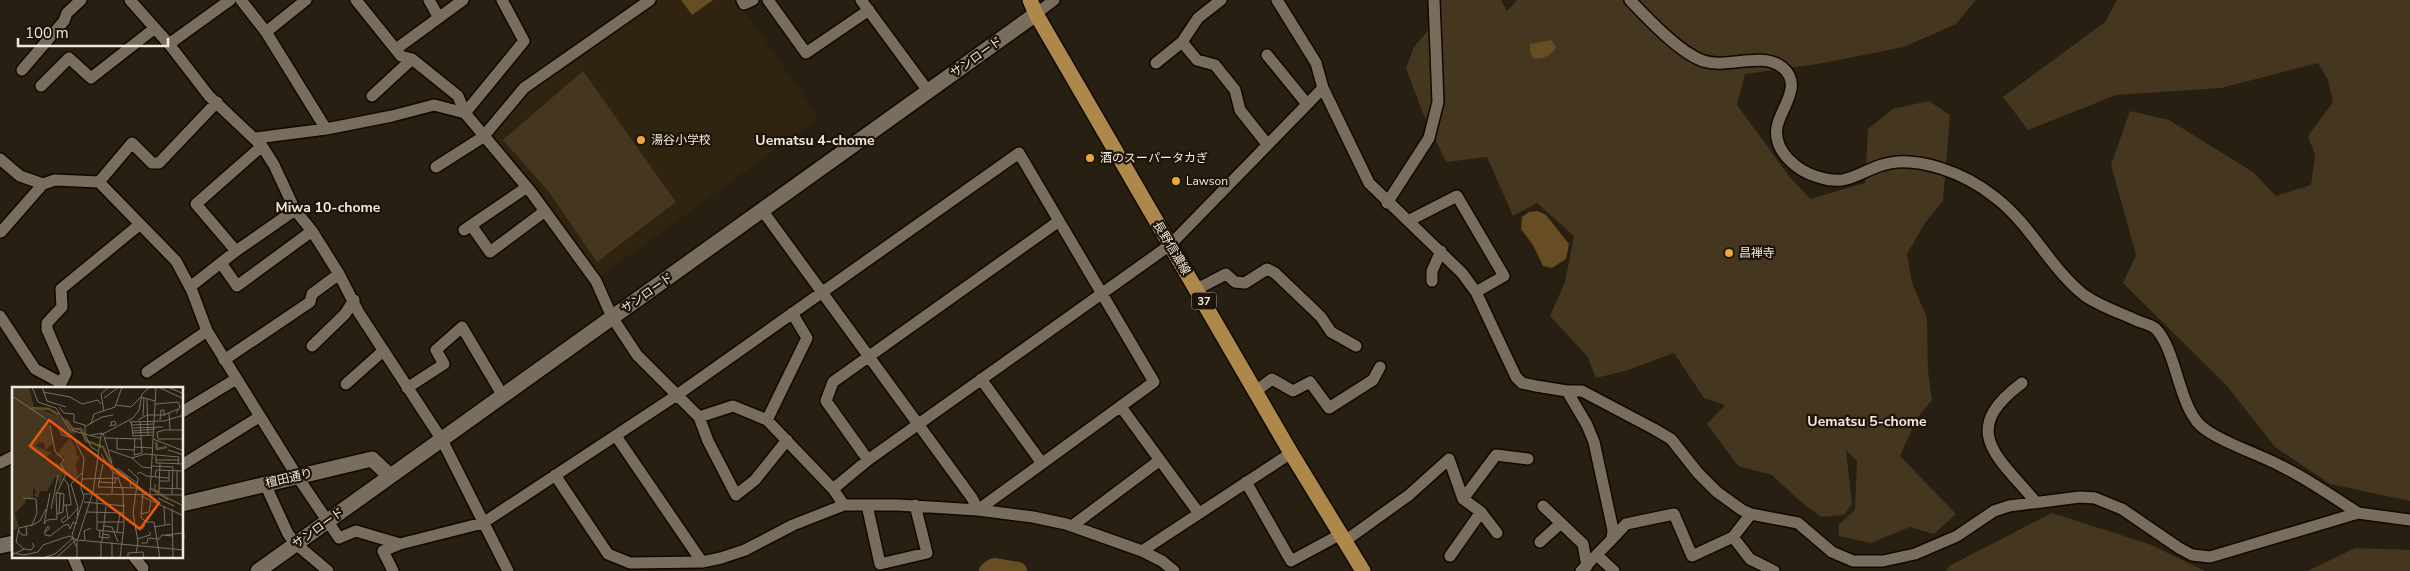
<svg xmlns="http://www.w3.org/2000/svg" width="2410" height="571" viewBox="0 0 2410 571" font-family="'Nunito Sans','Noto Sans JP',sans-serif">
  <rect width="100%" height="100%" fill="#271f11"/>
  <path fill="#30230f" d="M 655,0 L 737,0 L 819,118 L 600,277 L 547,201 L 492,138 L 530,88 Z"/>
  <path fill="#44361f" d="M 1436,0 L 1501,0 L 1507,11 L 1517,0 L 1976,0 L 1956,24 L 1904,47 L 1818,64 L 1745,74 L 1737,105 L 1789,176 L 1810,199 L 1865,183 L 1868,129 L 1893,109 L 1929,101 L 1950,115 L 1943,201 L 1925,223 L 1907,254 L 1912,283 L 1927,318 L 1928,371 L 1932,400 L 1917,418 L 1900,456 L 1956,514 L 1934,534 L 1910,527 L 1871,543 L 1839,536 L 1839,524 L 1855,510 L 1857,461 L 1846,450 L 1852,504 L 1844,515 L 1821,517 L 1800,501 L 1772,475 L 1738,466 L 1707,424 L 1725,405 L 1704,398 L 1674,353 L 1625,371 L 1596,378 L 1587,356 L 1550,316 L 1565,282 L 1574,236 L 1537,203 L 1513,216 L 1487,157 L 1446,162 L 1422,111 L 1406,68 L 1414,47 L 1430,28 Z
    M 2117,0 L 2410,0 L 2410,501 L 2330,484 L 2275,447 L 2227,386 L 2123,283 L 2136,255 L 2111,165 L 2130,111 L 2169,120 L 2253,172 L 2276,196 L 2311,185 L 2315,155 L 2308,136 L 2333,102 L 2328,80 L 2318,63 L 2221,88 L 2116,95 L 2028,130 L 2003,97 L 2105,22 Z
    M 583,71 L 676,202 L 597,262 L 549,192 L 503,140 Z
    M 2052,513 L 2149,544 L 2205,571 L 1946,571 L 1949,566 Z
    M 2355,548 L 2410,550 L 2410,571 L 2308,571 Z"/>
  <path fill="#664d23" d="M 681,0 L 713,0 L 692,15 Z
    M 1551,40 L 1556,47 C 1552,56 1542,60 1533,58 L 1530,52 L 1530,44 Z
    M 1538,211 L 1546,215 L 1569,244 L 1566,259 L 1552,268 L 1543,266 L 1533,245 L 1521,229 L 1522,217 L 1529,212 Z"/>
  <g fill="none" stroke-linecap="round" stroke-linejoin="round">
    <path stroke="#664d23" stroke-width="18" d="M 988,571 L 994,567 L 1018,571"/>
    <defs>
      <path id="street" d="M 130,0 L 169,44 L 209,96 L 262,146 L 274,165 L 295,210 L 312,231 L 339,274 L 359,313 L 442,440 L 508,571
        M 241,0 L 266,32 L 326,129
        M 356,0 L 401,56 L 412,59 L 458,96 L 465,113 L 531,192 L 596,281 L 612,317 L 637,355 L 699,417 L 733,406 L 767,420 L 833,489 L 844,505
        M 429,0 L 439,18
        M 742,0 L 744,4 L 753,0
        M 768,0 L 806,53 L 869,10
        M 861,0 L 928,91
        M 1277,0 L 1316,63 L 1323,88 L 1369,183 L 1462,273 L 1476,292 L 1516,377 L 1522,383 L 1536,386 L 1567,391 L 1582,391 L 1654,429 L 1671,439 L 1698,473 L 1717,492 L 1742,510 L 1751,514 L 1798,523 L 1832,552 L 1853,561 L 1883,561 L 1915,554 L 1957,536 L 1994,511 L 2009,506 L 2080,497 L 2095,498 L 2122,509 L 2179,548 L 2192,555 L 2210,557 L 2358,513 L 2410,520
        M 1630,0 C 1648,19 1679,52 1703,61 C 1728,69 1761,51 1782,67 C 1804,85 1781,107 1777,127 C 1773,151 1797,171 1818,177 C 1846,186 1854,175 1879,166 C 1915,152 1968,175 1996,198 C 2031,225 2050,268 2084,295 C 2099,306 2121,313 2138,321 C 2143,323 2152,325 2156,329 C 2176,350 2179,405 2200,425 C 2217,441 2259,454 2281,466 C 2308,479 2333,497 2358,513
        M 1036,14 L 1054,0
        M 266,32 L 306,0
        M 1182,42 L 1197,60 L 1215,65 L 1235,90 L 1240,110 L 1267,144
        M 169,44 L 230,0
        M 396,49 L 463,0
        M 1267,55 L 1307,104
        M 1156,63 L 1182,42 L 1198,18 L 1221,0
        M 22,70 L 64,21 L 67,13 L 81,0
        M 41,86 L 69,58 L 91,78 L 155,28
        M 372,96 L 412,59
        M 465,113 L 524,41 L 502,0
        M 256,138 L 326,129 L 392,116 L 434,105 L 465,113
        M 0,159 L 20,176 L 43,184 L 55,180 L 99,182 L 176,261 L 192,291 L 207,331 L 297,476 L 339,538 L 356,531 L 400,544 L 483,523 L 677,395 L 1019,153 L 1154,382 L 978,510
        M 436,167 L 483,137 L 524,88 L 650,0
        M 99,182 L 132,143 L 152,163 L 159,163 L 217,102
        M 1387,203 L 1429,138 L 1438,102 L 1434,0
        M 762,210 L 972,498 L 978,510
        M 1408,221 L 1457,196 L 1504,276 L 1476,292
        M 471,225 L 490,252 L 545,211
        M 464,230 L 527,187
        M 1,232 L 43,184
        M 236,251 L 196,204 L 262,146
        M 221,263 L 237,286 L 312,231
        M 1432,281 L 1432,271 L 1441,251
        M 190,287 L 236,251 L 295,210
        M 1197,289 L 1226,274 L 1235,282 L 1245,283 L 1267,269 L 1275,273 L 1321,317 L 1331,332 L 1356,346
        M 0,316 L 35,369 L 61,383
        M 312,346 L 345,314 L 354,300
        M 224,360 L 310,302 L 312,294 L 339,274
        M 147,372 L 207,331
        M 981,379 L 1041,462
        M 2022,383 C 1959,430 1996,455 2035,501
        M 346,384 L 383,351
        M 59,388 L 66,373 L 47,329 L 47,323 L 62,307 L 61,289 L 139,225
        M 407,388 L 444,364 L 436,350 L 462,327 L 503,396
        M 1256,391 L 1272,379 L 1293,391 L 1310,382 L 1329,408 L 1373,380 L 1380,367
        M 1567,391 L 1587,425 L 1594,442 L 1613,530 L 1612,539 L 1581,571
        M 1121,407 L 1198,512
        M 182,412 L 236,379
        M 699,417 L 708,441 L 736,495 L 755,480 L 787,440
        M 767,420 L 807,338 L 792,313
        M 616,436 L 702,562
        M 868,460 L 826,401 L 833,382 L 1059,221
        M 0,463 L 14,456
        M 182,465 L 259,417
        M 555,475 L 608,554 L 630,563 L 702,562 L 721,558 L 745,550 L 793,525 L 844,505 L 897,505 L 978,510 L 1033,517 L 1066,524 L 1142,551 L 1162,561 L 1174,571
        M 1246,482 L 1291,561 L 1341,534
        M 265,484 L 288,534 L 296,544 L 328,571
        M 833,489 L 868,460 L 1170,245 L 1323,88
        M 1463,499 L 1496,455 L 1528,459
        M 867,505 L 880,564 L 927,553 L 915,505
        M 1543,506 L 1583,544 L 1587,566
        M 1751,514 L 1733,537 L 1750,559 L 1774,571
        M 1072,526 L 1160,460
        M 1612,539 L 1626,524 L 1674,514 L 1692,556 L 1733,537
        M 1345,541 L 1409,495 L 1449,459 L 1463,499 L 1481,512 L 1497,533
        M 1540,542 L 1561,523
        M 1142,551 L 1291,453
        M 1450,556 L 1481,512
        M 1598,556 L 1614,571
        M 73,557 L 79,571
        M 134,557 L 143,568
        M 393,571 L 383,551 L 400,544"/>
      <path id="secondary" d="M 182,504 L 372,459 L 390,476
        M 0,546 L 14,543
        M 258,571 L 1036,14"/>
      <path id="primary" d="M 1030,0 L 1036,14 L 1291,453 L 1363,571"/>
    </defs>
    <use href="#street" stroke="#100801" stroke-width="14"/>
    <use href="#secondary" stroke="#100801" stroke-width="18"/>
    <use href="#primary" stroke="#100801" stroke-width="18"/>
    <use href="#street" stroke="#796e5e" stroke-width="11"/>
    <use href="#secondary" stroke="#796e5e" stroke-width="15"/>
    <use href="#primary" stroke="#ad884a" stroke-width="15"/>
  </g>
  <g fill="#e9ab38" stroke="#1e1508" stroke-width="2">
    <circle cx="641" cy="140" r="5"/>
    <circle cx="1090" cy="158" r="5"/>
    <circle cx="1176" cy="181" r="5"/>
    <circle cx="1729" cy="253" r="5"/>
  </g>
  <g text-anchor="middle" stroke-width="4.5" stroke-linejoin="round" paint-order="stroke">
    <rect fill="#1e1508" stroke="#b0a99e" stroke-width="1" x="1191.5" y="292.5" width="25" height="17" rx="4"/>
    <g font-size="11" font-weight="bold" fill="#efe9df">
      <text x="1204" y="305">37</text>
    </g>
    <g font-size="12" fill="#efe9df" stroke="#1e1508">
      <text transform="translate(976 57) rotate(-36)" y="4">サンロード</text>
      <text transform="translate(1172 248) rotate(59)" y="4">長野信濃線</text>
      <text transform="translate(647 293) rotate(-35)" y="4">サンロード</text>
      <text transform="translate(289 478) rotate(-13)" y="4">檀田通り</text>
      <text transform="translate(318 528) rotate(-36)" y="4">サンロード</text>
    </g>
    <g font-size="12" fill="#efe9df" stroke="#1e1508" text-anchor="start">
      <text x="651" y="144">湯谷小学校</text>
      <text x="1100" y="162">酒のスーパータカぎ</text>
      <text x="1186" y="185">Lawson</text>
      <text x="1739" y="257">昌禅寺</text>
    </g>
    <g font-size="14" font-weight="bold" fill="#efe9df" stroke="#1e1508">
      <text x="815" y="145">Uematsu 4-chome</text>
      <text x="328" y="212">Miwa 10-chome</text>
      <text x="1867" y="426">Uematsu 5-chome</text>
    </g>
  </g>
  <g transform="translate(12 387)">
    <rect width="171" height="171" fill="#271f11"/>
    <path d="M 0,0 L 17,0 L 22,20 L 55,32 L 63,43 L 64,47 L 52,48 L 45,37 L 31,29 L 38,40 L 41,56 L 34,63 L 31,55 L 25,57 L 24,59 L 40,66 L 30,72 L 51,78 L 52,70 L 43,69 L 58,51 L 64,61 L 64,68 L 68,70 L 64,77 L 66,90 L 60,94 L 59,90 L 51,87 L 48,98 L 44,89 L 35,104 L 28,104 L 26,112 L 22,108 L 24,105 L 21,99 L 21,111 L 14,111 L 13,116 L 3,126 L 7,140 L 0,145 Z" fill="#44361f"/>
    <path fill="none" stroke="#664d23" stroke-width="2.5" d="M 19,21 L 37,22 L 47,28M 54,33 L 61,42 L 69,42 L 74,54 L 91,60 L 101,81 L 116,91M 144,55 L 145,62 L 155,60M 138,101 L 156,112"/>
    <path fill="none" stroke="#777063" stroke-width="1" d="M 20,0 L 26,15 L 44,21 L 58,43 L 88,51M 30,0 L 35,14 L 54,20M 146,0 L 172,12M 158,1 L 172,7M 31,5 L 58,10 L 70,17 L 86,13 L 89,17M 0,9 L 46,40 L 50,48 L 61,51 L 66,59 L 72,72 L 69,101 L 72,110 L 60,148 L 64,160M 92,11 L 107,0M 135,12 L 136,48M 143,17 L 166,15 L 168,20 L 164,26M 104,18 L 119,20 L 129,10 L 143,14M 47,20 L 52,26 L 62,27 L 62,35 L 73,38 L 73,47M 92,24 L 89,7 L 97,0M 157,26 L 158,43M 131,29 L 132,11M 126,33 L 135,28 L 152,28 L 166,22M 148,33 L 149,23 L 152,23 L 152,29M 119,34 L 121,49 L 141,48M 117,35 L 152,34 L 172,28M 79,37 L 82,27 L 103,20 L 110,0M 38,38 L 43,64 L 52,73 L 49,77 L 54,87 L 44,107 L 45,132 L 35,133 L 32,137 L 38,106M 120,38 L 142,37M 74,39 L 90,30 L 101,28M 97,39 L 103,38 L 104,38 L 103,34 L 99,35 L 100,39M 121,41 L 151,40M 153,43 L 172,43M 121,44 L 143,42M 121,46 L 141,45M 73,47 L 79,60 L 86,64M 79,48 L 91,46 L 100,76M 92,51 L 130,52M 123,51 L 122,68 L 130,66 L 128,34M 105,52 L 105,62 L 122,63M 141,52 L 172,64M 146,52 L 172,52M 146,52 L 145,45 L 153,43M 122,60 L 140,61M 97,63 L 120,71 L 130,80 L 139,81M 156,63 L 172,68M 89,67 L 101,85 L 118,94 L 119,101M 144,69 L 144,76 L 148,76 L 147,101M 120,71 L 133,67 L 167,70 L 166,77M 144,73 L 167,73M 148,76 L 172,77M 91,77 L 86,100 L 124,101 L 131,105 L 129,130 L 134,135 L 142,135 L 148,171M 139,79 L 161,80 L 160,107M 105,81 L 125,96M 116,82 L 126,91 L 121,126 L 126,155 L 124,166M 125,87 L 128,85 L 134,89 L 157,91M 106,90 L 111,104 L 112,139 L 108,171M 143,90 L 144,83 L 172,84M 51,91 L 56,97 L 59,115 L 59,118 L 51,118M 70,92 L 106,91M 147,94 L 157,94 L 157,84M 87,95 L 103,96 L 104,91M 143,97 L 143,103 L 147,105 L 147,101 L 172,102M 165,102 L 165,84M 45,106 L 52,107 L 51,125 L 45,127M 100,106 L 101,85M 72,107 L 172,108M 138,107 L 144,0M 129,109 L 172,129M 85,111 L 85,143 L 112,146M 146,111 L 162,119M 155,111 L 172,119M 72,115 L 113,119M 54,118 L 56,132 L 66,121 L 65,132M 152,119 L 153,138M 170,120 L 172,151M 66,121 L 59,97 L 71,85M 39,122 L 46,88M 160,122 L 161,171M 75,125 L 111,126M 47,127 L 48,105M 129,127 L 137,125 L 139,113M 54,129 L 49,133 L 51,136 L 56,132M 85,135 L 111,135M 19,139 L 28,134 L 34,122M 92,139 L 100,140 L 106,155M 142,140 L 159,137M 6,143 L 10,148 L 15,148 L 14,139M 123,143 L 133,138 L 130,142M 88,144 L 87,150 L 97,151 L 97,148 L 91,147M 33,145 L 38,141 L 36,139 L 33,144 L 33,148 L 38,149 L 51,139 L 56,137 L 58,142 L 61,135 L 65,137M 105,145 L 108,126M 153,148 L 171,146M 125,152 L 138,148 L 138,145M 65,153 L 65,171M 73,153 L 72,144 L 79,141M 146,153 L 150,148 L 161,149M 90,154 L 94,119M 129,156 L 135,156 L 136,151 L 146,152M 12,162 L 19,163 L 22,159 L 20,156M 1,166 L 12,168 L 26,165 L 31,158 L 57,149 L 65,153 L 172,163M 0,168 L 12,162 L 4,155 L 7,141 L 20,138 L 25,126 L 24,112 L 11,111M 31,171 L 43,167 L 61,151M 44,171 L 66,151 L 81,105 L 89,48 L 121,31 L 127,23 L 130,7 L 138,0M 89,171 L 89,154M 100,171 L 100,155M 116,171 L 116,166 L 131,165 L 132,171"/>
    <path fill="#e8590c" fill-opacity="0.15" stroke="#e8590c" stroke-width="2.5" d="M 37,33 L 147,116 L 128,142 L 18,59 Z"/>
    <rect width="171" height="171" fill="none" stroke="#efe9df" stroke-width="2.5"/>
  </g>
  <path d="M18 38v8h150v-8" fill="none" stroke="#efe9df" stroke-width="2.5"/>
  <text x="25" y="38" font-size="15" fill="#efe9df" stroke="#1e1508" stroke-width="4" paint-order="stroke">100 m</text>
</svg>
